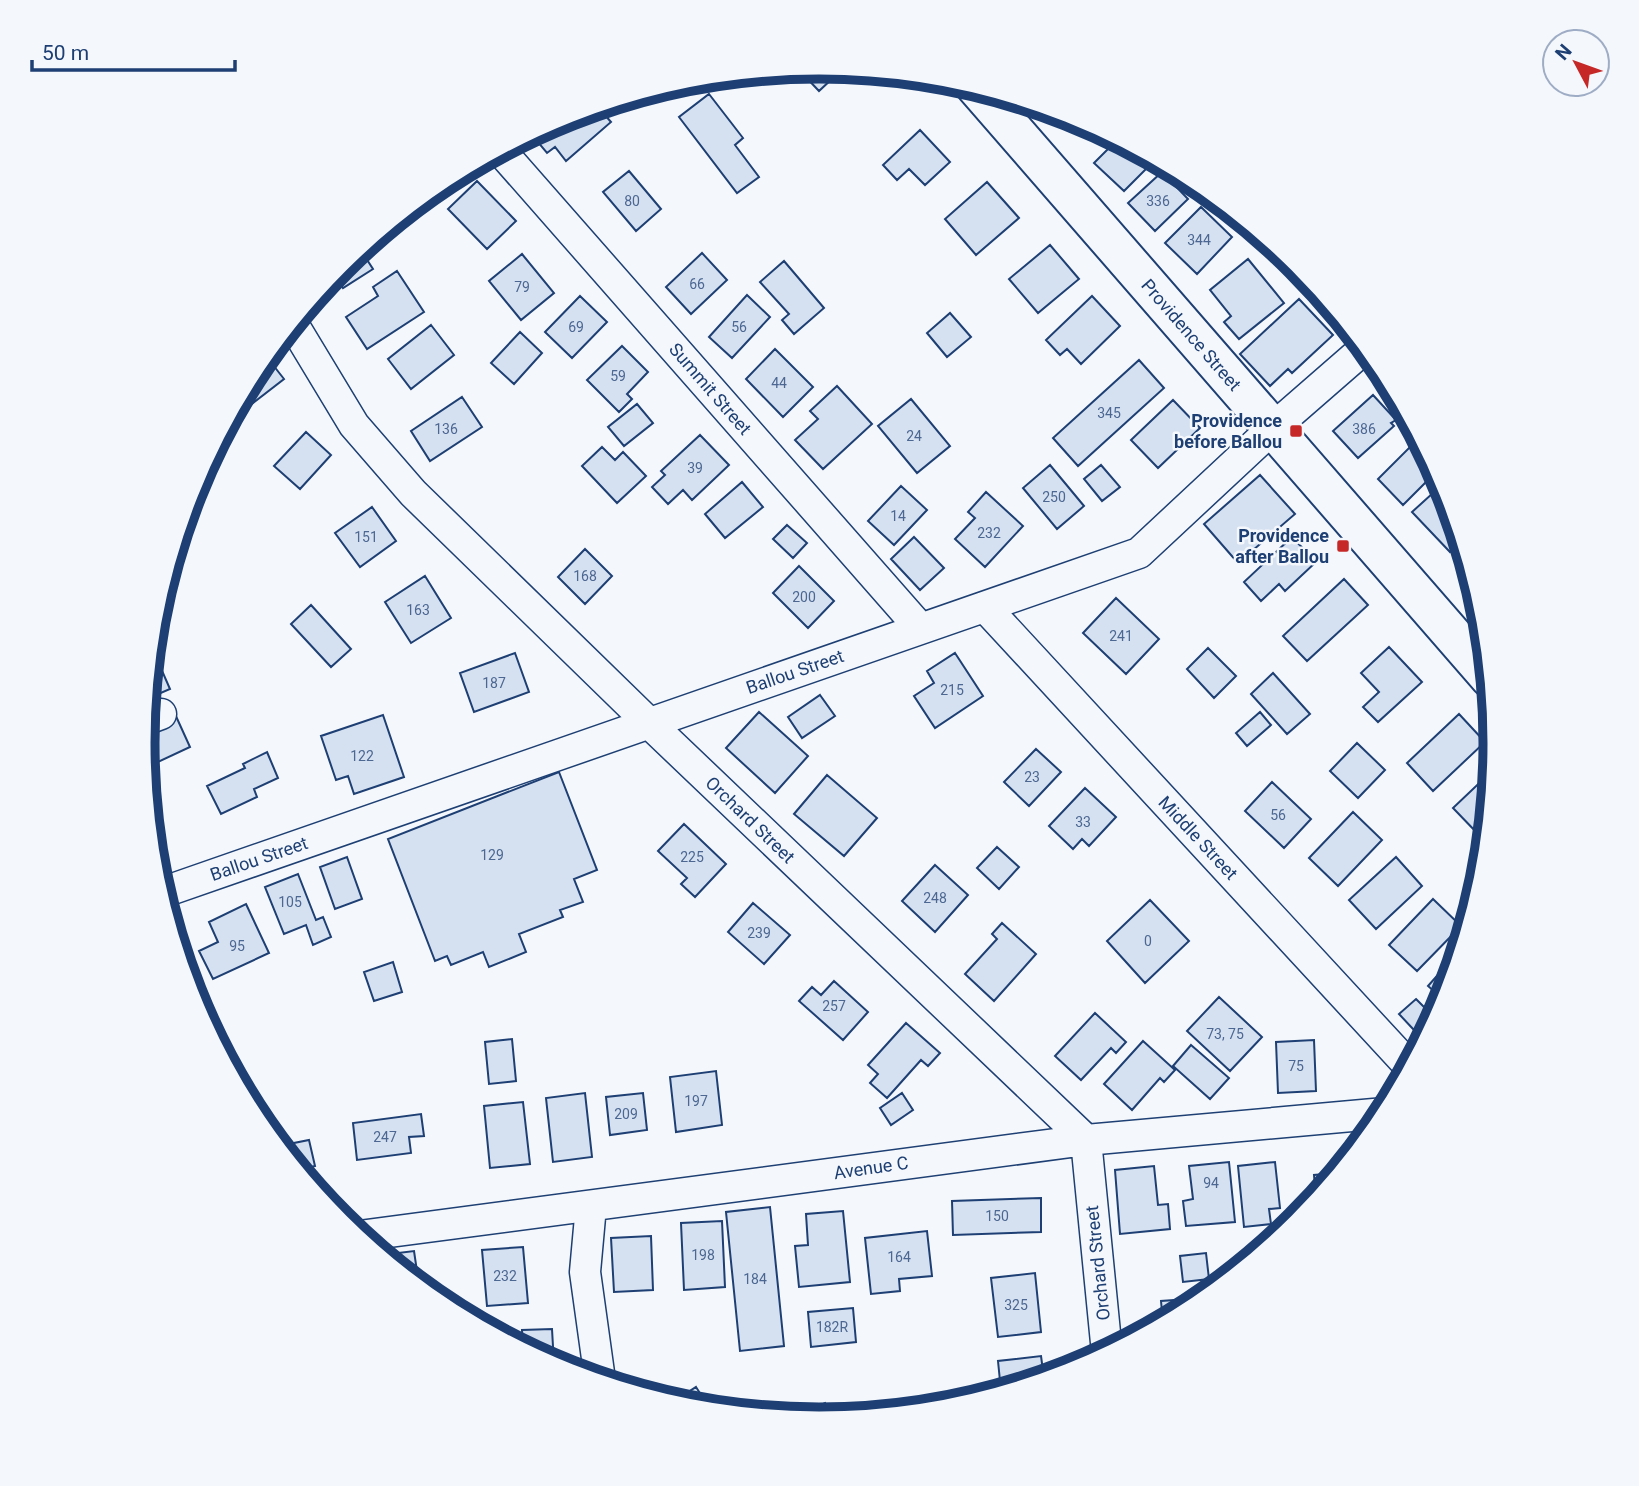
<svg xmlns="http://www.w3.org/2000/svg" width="1639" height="1486" viewBox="0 0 1639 1486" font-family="Roboto,sans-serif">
  <rect width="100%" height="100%" fill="#f4f7fb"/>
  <path fill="#d5e0f0" stroke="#1d3f73" stroke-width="2" d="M 820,66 L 851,70 L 837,82 L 833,78 L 819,91 L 801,72 L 792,80 L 783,70 Z
    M 709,94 L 743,138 L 735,145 L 759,177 L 737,193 L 679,117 Z
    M 598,107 L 611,122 L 566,161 L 555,147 L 547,153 L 532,135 L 561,118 Z
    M 920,130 L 950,162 L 925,185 L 909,169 L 897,180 L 883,165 Z
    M 1118,139 L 1154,161 L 1124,191 L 1094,163 Z
    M 629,171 L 661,209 L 636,231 L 603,192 Z
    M 1162,172 L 1188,199 L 1155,231 L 1128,203 Z
    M 477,181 L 516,221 L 487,249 L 448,209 Z
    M 987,182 L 1019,218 L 976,255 L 945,219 Z
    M 1201,207 L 1232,237 L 1197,274 L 1165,243 Z
    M 1050,245 L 1079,279 L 1038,313 L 1009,279 Z
    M 360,249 L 373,269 L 343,288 L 334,274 Z
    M 702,253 L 727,280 L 691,314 L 666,287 Z
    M 522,254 L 554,293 L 521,320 L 489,281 Z
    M 1248,259 L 1284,303 L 1239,339 L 1224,322 L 1231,316 L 1210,290 Z
    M 784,261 L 824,308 L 794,334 L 782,320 L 789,314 L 760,282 Z
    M 397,271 L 424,312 L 367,349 L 346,317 L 378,296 L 373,287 Z
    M 747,295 L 770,317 L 732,358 L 709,337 Z
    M 580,296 L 607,322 L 572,358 L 545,332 Z
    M 1092,296 L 1120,326 L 1081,364 L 1067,349 L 1060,355 L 1046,340 Z
    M 1299,299 L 1333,335 L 1292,373 L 1288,369 L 1270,386 L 1240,354 Z
    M 950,313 L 971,337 L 947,357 L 927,333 Z
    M 431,325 L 454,355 L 411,389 L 388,359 Z
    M 520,332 L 542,353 L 514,384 L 491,363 Z
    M 622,346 L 648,372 L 627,394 L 632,399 L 619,412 L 587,380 Z
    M 775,349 L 813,387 L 783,417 L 746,379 Z
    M 266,356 L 284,379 L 235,417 L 233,413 L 257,367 Z
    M 1139,360 L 1164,388 L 1078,466 L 1053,438 Z
    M 837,386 L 872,424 L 823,469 L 795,440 L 818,419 L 810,411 Z
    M 1373,395 L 1396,420 L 1391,423 L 1394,426 L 1358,458 L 1333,431 Z
    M 462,397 L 482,427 L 430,461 L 411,431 Z
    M 911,399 L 950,446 L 917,473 L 878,426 Z
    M 1173,400 L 1200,428 L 1158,468 L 1131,440 Z
    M 637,404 L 653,423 L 624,446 L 608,427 Z
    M 306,432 L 331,455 L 300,489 L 274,466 Z
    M 700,435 L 729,465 L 692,500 L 683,490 L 668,504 L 652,487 L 665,475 L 661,471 Z
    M 1418,439 L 1437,471 L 1403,505 L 1378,479 Z
    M 602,447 L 615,460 L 623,452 L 646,476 L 617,503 L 582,466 Z
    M 1050,465 L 1084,506 L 1057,529 L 1023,488 Z
    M 1101,465 L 1120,487 L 1102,501 L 1084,479 Z
    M 1260,475 L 1295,514 L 1238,563 L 1204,524 Z
    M 742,482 L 763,507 L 725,538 L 705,514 Z
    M 1444,483 L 1462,541 L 1450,552 L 1412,512 Z
    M 901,486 L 927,510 L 894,545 L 868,521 Z
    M 986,492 L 1023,526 L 985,567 L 955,539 L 975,518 L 968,512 Z
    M 372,507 L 396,541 L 360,567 L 335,533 Z
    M 787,525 L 807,543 L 793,558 L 773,539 Z
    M 914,537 L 944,568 L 920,590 L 891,559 Z
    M 1292,537 L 1316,562 L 1285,591 L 1279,584 L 1261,601 L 1244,582 Z
    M 585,549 L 612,576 L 585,604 L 558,577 Z
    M 799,566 L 834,601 L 808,628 L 773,593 Z
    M 1471,570 L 1480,600 L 1461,578 Z
    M 425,576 L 451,618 L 411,643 L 385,602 Z
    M 1344,579 L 1368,605 L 1307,661 L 1283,636 Z
    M 1116,598 L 1159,639 L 1126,674 L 1083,633 Z
    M 311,605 L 351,649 L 331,667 L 291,624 Z
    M 1389,647 L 1422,682 L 1378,722 L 1363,707 L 1379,692 L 1361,673 Z
    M 1208,648 L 1236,676 L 1214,698 L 1187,669 Z
    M 515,653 L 529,692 L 474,712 L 460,673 Z
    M 955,653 L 983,696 L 935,728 L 914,696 L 934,683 L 927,671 Z
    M 156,657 L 170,689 L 147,699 L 151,659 Z
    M 1273,673 L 1310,714 L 1287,734 L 1251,694 Z
    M 820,695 L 835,716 L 802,738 L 788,717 Z
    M 759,712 L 808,756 L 775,793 L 726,748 Z
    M 1260,712 L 1271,725 L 1247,746 L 1236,733 Z
    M 175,714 L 190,747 L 145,768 L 143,743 L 145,727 Z
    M 1459,714 L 1485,742 L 1433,791 L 1407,763 Z
    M 383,715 L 404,777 L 354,794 L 348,776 L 336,780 L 321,736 Z
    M 1357,743 L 1385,770 L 1358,798 L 1330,771 Z
    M 1036,749 L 1061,772 L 1029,806 L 1004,782 Z
    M 267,752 L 278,778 L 254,789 L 257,797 L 221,814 L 207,786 L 245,768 L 243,764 Z
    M 1493,770 L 1488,829 L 1480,836 L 1453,808 Z
    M 559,772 L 597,870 L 574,879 L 583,902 L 560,910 L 563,917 L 519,934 L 526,952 L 489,967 L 483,952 L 451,965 L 447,956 L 435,961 L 388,839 Z
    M 827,775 L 877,818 L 844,856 L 794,814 Z
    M 1272,782 L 1311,819 L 1284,848 L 1245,811 Z
    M 1085,788 L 1116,817 L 1089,846 L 1082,839 L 1073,849 L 1049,826 Z
    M 1353,812 L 1382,840 L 1338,886 L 1309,858 Z
    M 684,824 L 726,864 L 695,897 L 681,884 L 687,878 L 658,851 Z
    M 997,847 L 1019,867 L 999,889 L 977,868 Z
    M 347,857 L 362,899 L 335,909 L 320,867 Z
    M 1396,857 L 1422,886 L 1376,929 L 1349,900 Z
    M 935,865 L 968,895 L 935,932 L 902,901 Z
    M 1484,867 L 1483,875 L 1478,892 L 1469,883 Z
    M 298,874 L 316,920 L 323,917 L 331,937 L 313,945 L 306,925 L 284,934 L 265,887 Z
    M 1433,899 L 1461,926 L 1417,971 L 1389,945 Z
    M 1150,900 L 1189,941 L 1145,983 L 1107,941 Z
    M 753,903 L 790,935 L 764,964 L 728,932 Z
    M 246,904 L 269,953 L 213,979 L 199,951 L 218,942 L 209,922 Z
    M 1002,923 L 1036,954 L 994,1001 L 965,974 L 997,939 L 992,934 Z
    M 1460,950 L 1445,1001 L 1428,986 Z
    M 393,962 L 402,992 L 374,1001 L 364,972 Z
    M 834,981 L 868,1012 L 843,1040 L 799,1001 L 812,987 L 821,995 Z
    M 1219,997 L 1262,1037 L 1230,1071 L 1187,1031 Z
    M 1416,999 L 1431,1014 L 1414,1030 L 1399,1014 Z
    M 1095,1013 L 1126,1042 L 1116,1053 L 1111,1048 L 1081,1080 L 1055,1056 Z
    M 906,1023 L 940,1053 L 928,1066 L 921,1060 L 887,1098 L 870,1083 L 878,1074 L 868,1065 Z
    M 512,1039 L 516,1081 L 489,1084 L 485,1042 Z
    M 1314,1040 L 1316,1091 L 1278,1093 L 1276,1042 Z
    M 1143,1041 L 1175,1070 L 1164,1082 L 1160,1078 L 1132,1110 L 1104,1084 Z
    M 1191,1045 L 1229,1078 L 1210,1099 L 1173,1066 Z
    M 716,1071 L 722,1125 L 676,1132 L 670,1077 Z
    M 585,1093 L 592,1157 L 553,1162 L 546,1098 Z
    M 643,1093 L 647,1130 L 610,1135 L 606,1097 Z
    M 902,1093 L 913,1110 L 891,1125 L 880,1108 Z
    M 523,1102 L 530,1164 L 490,1168 L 484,1106 Z
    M 421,1114 L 424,1136 L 409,1137 L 411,1153 L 357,1160 L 353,1123 Z
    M 309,1140 L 315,1166 L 299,1170 L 279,1146 Z
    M 1229,1162 L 1235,1222 L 1186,1226 L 1183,1201 L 1193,1199 L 1189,1166 Z
    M 1275,1162 L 1280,1208 L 1269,1209 L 1271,1224 L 1244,1227 L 1238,1166 Z
    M 1154,1166 L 1158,1205 L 1168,1204 L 1170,1229 L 1120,1234 L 1115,1170 Z
    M 1338,1173 L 1316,1199 L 1314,1175 Z
    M 1041,1198 L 1041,1232 L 953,1235 L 952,1201 Z
    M 770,1207 L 784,1346 L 740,1351 L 726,1212 Z
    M 843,1211 L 850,1282 L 799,1287 L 795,1246 L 808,1245 L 806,1214 Z
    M 722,1221 L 725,1287 L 684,1290 L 681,1223 Z
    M 927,1231 L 932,1276 L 899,1279 L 900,1291 L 871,1294 L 865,1238 Z
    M 651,1236 L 653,1290 L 614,1292 L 611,1238 Z
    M 523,1247 L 528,1303 L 487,1306 L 482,1250 Z
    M 414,1251 L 419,1285 L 382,1255 Z
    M 1206,1253 L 1209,1279 L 1183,1282 L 1180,1256 Z
    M 1035,1273 L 1041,1332 L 998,1337 L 991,1278 Z
    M 1204,1298 L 1195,1306 L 1163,1323 L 1161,1301 Z
    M 853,1308 L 856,1342 L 811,1347 L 808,1312 Z
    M 552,1329 L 554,1364 L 523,1348 L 522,1330 Z
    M 1041,1356 L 1044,1378 L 1001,1391 L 998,1361 Z
    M 696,1387 L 710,1409 L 687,1406 L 673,1402 Z
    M 825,1403 L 832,1418 L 794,1417 Z"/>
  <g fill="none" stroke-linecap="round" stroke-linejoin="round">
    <defs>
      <path id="minor" d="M 500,150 L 920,628
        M 293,324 L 354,425 L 413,493 L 649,723 L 1086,1140 L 1107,1353
        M 986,608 L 1410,1067
        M 145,720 L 161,714
        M 161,893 L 1139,553 L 1273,428 L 1366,347
        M 591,1206 L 585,1272 L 600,1380
        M 359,1236 L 1086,1140 L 1385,1113"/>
      <path id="major" d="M 976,87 L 1490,678"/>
    </defs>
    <use href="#minor" stroke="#1d3f73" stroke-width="33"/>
    <use href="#major" stroke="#1d3f73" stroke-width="42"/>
    <use href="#minor" stroke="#f4f7fb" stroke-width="30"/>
    <use href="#major" stroke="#f4f7fb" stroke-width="38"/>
  </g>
  <g fill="#c62828" stroke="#f4f7fb" stroke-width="2.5">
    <rect x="1289" y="424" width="14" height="14" rx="3.5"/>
    <rect x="1336" y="539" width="14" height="14" rx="3.5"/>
  </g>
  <g text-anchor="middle" stroke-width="5" stroke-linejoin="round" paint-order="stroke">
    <g font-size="14" fill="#4b6792">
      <text x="632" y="206">80</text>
      <text x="1158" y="206">336</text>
      <text x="1199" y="245">344</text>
      <text x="697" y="289">66</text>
      <text x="522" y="292">79</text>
      <text x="576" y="332">69</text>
      <text x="739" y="332">56</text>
      <text x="618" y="381">59</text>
      <text x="779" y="388">44</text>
      <text x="1109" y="418">345</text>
      <text x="446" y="434">136</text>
      <text x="1364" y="434">386</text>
      <text x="914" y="441">24</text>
      <text x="695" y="473">39</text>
      <text x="1054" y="502">250</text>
      <text x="898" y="521">14</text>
      <text x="989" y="538">232</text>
      <text x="366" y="542">151</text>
      <text x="585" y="581">168</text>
      <text x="804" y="602">200</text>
      <text x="418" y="615">163</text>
      <text x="1121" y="641">241</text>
      <text x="494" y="688">187</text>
      <text x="952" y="695">215</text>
      <text x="362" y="761">122</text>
      <text x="1032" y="782">23</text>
      <text x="1278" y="820">56</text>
      <text x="1083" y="827">33</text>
      <text x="492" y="860">129</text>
      <text x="692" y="862">225</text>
      <text x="935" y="903">248</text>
      <text x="290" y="907">105</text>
      <text x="759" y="938">239</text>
      <text x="1148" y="946">0</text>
      <text x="237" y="951">95</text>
      <text x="834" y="1011">257</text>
      <text x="1225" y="1039">73, 75</text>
      <text x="1296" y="1071">75</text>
      <text x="696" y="1106">197</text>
      <text x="626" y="1119">209</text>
      <text x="385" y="1142">247</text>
      <text x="1211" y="1188">94</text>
      <text x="997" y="1221">150</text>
      <text x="703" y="1260">198</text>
      <text x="899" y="1262">164</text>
      <text x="505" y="1281">232</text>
      <text x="755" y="1284">184</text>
      <text x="1016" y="1310">325</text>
      <text x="832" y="1332">182R</text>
    </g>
    <g font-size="18" fill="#1d3f73" stroke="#f4f7fb">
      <text transform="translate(1191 335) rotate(49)" y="6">Providence Street</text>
      <text transform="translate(710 389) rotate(49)" y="6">Summit Street</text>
      <text transform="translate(795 672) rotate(-19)" y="6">Ballou Street</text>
      <text transform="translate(750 820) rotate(44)" y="6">Orchard Street</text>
      <text transform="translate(1198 838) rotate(47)" y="6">Middle Street</text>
      <text transform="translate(259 859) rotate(-19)" y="6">Ballou Street</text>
      <text transform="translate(871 1168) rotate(-8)" y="6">Avenue C</text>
      <text transform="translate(1098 1263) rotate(-96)" y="6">Orchard Street</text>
    </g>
    <g font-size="18" font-weight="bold" fill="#1d3f73" stroke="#f4f7fb" text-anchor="end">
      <text x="1282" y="427">Providence<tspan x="1282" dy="21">before Ballou</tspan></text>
      <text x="1329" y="542">Providence<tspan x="1329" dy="21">after Ballou</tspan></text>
    </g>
  </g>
  <path d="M0 0H1639V1486H0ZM155 743a664 664 0 1 1 1328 0a664 664 0 1 1-1328 0Z" fill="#f4f7fb" fill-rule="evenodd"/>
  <path fill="none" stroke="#1d3f73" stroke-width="9" d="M155 743a664 664 0 1 1 1328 0a664 664 0 1 1-1328 0Z"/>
  <g transform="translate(1576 63) rotate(311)"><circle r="33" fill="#f4f7fb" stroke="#9eadc5" stroke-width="2"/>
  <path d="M0-5L12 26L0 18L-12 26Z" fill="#c62828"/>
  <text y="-10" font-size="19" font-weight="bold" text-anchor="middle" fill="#1d3f73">N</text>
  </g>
  <path d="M32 60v10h203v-10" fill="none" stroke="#1d3f73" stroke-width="3.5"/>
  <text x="42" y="60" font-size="21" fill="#1d3f73" stroke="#f4f7fb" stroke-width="5" paint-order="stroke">50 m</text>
</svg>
